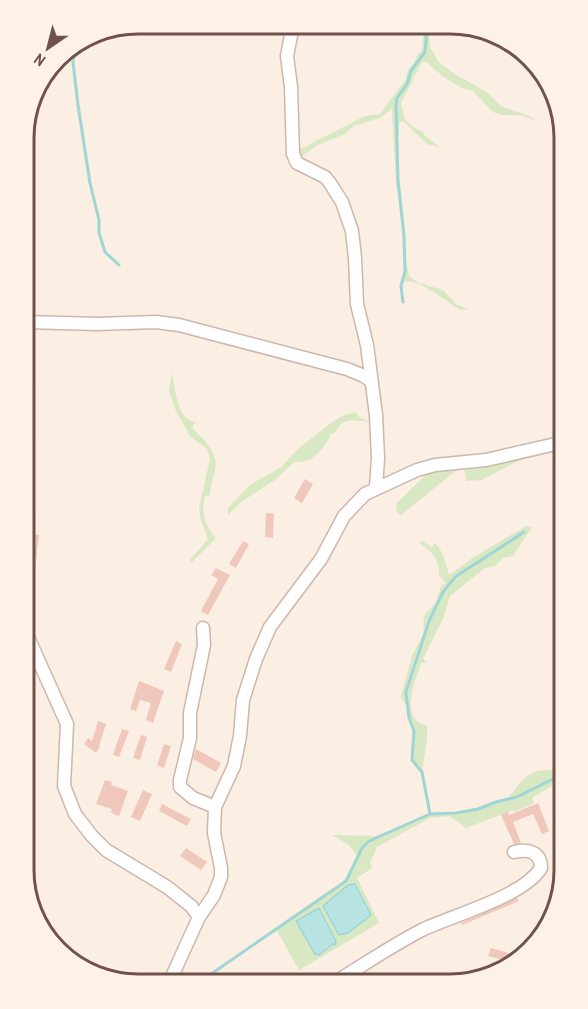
<svg xmlns="http://www.w3.org/2000/svg" width="588" height="1009" viewBox="0 0 588 1009" font-family="'Archivo Narrow',sans-serif">
  <rect width="100%" height="100%" fill="#fbeee2"/>
  <path fill="#d7e8c2" fill-rule="evenodd" d="M 427,26 L 431,26 L 429,34 L 430,48 C 435,52 435,59 440,63 C 453,74 471,83 486,92 C 492,95 495,101 500,105 C 512,112 526,112 537,121 L 519,115 L 502,115 L 493,112 L 473,91 L 462,88 L 444,77 L 426,62 L 422,62 L 401,103 L 405,120 L 416,129 L 422,131 L 424,135 L 440,147 L 427,144 L 403,121 L 399,123 L 399,134 L 396,139 L 401,214 L 396,181 L 392,109 L 380,118 L 354,126 L 345,134 L 318,145 L 301,157 L 295,150 C 307,149 315,139 326,136 L 365,116 L 380,114 L 406,79 L 408,70 L 414,63 L 418,54 L 422,51 L 424,27 Z
    M 405,256 L 409,276 L 419,283 L 443,290 L 457,305 L 469,309 L 461,310 C 447,303 418,276 402,282 L 404,276 Z
    M 172,373 C 175,388 177,421 196,422 L 193,425 L 193,429 C 204,439 219,454 215,470 C 213,479 210,485 210,495 L 205,496 C 200,511 206,527 216,538 L 191,563 L 190,560 L 208,539 L 201,521 L 199,508 L 210,459 L 207,449 L 190,436 L 176,411 L 169,391 Z
    M 356,412 L 359,417 L 369,422 C 356,421 341,416 336,432 L 331,434 C 325,449 311,464 294,462 L 275,480 L 241,502 L 228,515 L 228,508 L 250,485 L 281,467 L 298,449 L 331,423 L 342,416 Z
    M 526,457 L 481,480 L 466,481 L 464,465 Z
    M 435,466 L 459,466 L 458,469 L 401,515 L 397,513 L 396,504 Z
    M 526,526 L 532,527 L 513,556 L 503,558 L 495,566 L 485,568 L 450,596 L 444,616 L 423,659 L 427,662 L 421,663 L 420,667 C 413,685 400,720 427,726 C 429,733 423,761 423,771 L 413,760 L 415,730 L 410,717 L 408,692 L 430,622 L 444,592 L 456,578 L 529,529 L 504,543 L 454,576 L 442,591 L 427,621 L 408,680 L 405,692 L 406,705 L 401,697 L 402,693 L 412,656 L 423,634 L 424,616 L 436,602 L 441,586 L 446,583 L 439,575 C 440,558 431,551 419,543 L 422,541 L 432,547 L 435,543 C 443,551 445,562 449,574 L 451,574 L 471,559 Z
    M 563,767 L 563,773 L 517,797 L 504,801 C 515,793 519,780 530,774 C 541,768 553,772 563,767 Z
    M 563,775 L 563,779 L 532,798 L 534,803 L 514,812 L 513,810 L 466,828 L 450,816 L 430,818 L 377,847 L 370,863 L 372,868 L 357,878 L 379,923 L 299,970 L 276,929 L 347,881 L 358,856 L 368,843 L 430,814 L 456,813 L 478,809 L 517,798 ZM 355,884 L 371,915 L 336,931 Z
    M 332,835 L 378,836 L 367,842 L 357,855 L 349,845 Z
    M 55,942 L 71,952 L 83,967 L 68,961 Z"/>
  <path fill="#b8e3e3" stroke="#9fd5d5" stroke-width="1.5" d="M 355,884 L 371,915 L 348,933 L 339,935 L 323,906 L 348,885 Z
    M 319,908 L 336,941 L 335,945 L 333,944 L 319,955 L 315,954 L 296,921 Z"/>
  <g fill="none" stroke-linecap="round" stroke-linejoin="round">
    <path stroke="#9fd5d5" stroke-width="3" d="M 75,48 L 73,62 L 78,105 L 90,183 L 99,220 L 99,233 L 105,252 L 119,265
      M 403,302 L 401,286 L 405,271 L 404,236 L 398,180 L 396,104 L 397,98 L 407,84 L 411,71 L 425,52 L 427,26
      M 430,814 L 422,772 L 412,760 L 414,731 L 409,718 L 406,692 L 429,621 L 443,592 L 455,577 L 524,532
      M 198,983 L 346,881 L 362,848 L 368,842 L 378,837 L 430,814 L 456,813 L 478,809 L 496,802 L 517,797 L 563,774"/>
  </g>
  <path fill="#efc8bb" d="M 305,479 L 313,484 L 302,503 L 294,498 Z
    M 266,513 L 274,514 L 273,538 L 265,537 Z
    M 28,534 L 39,535 L 35,569 L 28,568 Z
    M 243,541 L 249,544 L 236,568 L 229,564 Z
    M 216,568 L 230,575 L 208,615 L 201,611 L 218,579 L 211,575 Z
    M 176,641 L 182,644 L 171,672 L 164,669 Z
    M 139,681 L 164,691 L 153,723 L 146,720 L 151,703 L 140,700 L 136,711 L 130,709 Z
    M 98,721 L 106,724 L 99,746 L 100,747 L 96,753 L 84,744 L 88,738 L 92,741 Z
    M 122,729 L 129,731 L 119,757 L 113,755 Z
    M 141,735 L 147,737 L 140,760 L 133,758 Z
    M 164,744 L 171,746 L 164,768 L 157,765 Z
    M 196,749 L 221,763 L 216,772 L 193,759 Z
    M 105,780 L 112,782 L 111,785 L 128,791 L 119,816 L 111,813 L 112,809 L 96,804 Z
    M 143,790 L 152,794 L 140,821 L 131,817 Z
    M 538,803 L 549,831 L 542,834 L 533,814 L 513,822 L 521,843 L 514,844 L 501,815 L 508,812 L 509,815 Z
    M 162,804 L 191,819 L 187,826 L 159,811 Z
    M 186,848 L 207,862 L 201,870 L 180,856 Z
    M 517,898 L 519,901 L 462,925 L 461,923 Z
    M 491,948 L 509,953 L 507,961 L 488,956 Z"/>
  <g fill="none" stroke-linecap="round" stroke-linejoin="round">
    <defs>
      <path id="minor" d="M 293,25 L 287,56 L 291,87 L 293,154 L 297,163 L 325,177 L 330,183 L 342,202 L 352,231 L 355,258 L 357,304 L 367,345 L 376,415 L 378,458 L 376,488
        M 26,322 L 97,324 L 156,322 L 179,325 L 347,369 L 364,376 L 371,381
        M 203,628 L 204,645 L 190,713 L 190,738 L 180,780 L 180,787 L 193,798 L 215,807
        M 28,637 L 67,724 L 64,786 L 75,814 L 92,836 L 106,850 L 167,887 L 191,906 L 199,917
        M 337,981 C 365,964 394,944 424,929 C 454,915 524,896 541,868 C 541,851 527,849 514,852
        M 169,983 L 199,917 L 214,895 L 221,877 L 221,868 L 214,833 L 215,807 L 234,766 L 240,736 L 243,700 L 256,659 L 270,627 L 321,559 L 344,516 L 365,494 L 417,470 L 435,465 L 486,460 L 560,443"/>
    </defs>
    <use href="#minor" stroke="#ceb6ac" stroke-width="15"/>
    <use href="#minor" stroke="#fff" stroke-width="12"/>
  </g>
  <path d="M0 0H588V1009H0ZM138 34H450A104 104 0 0 1 554 138V870A104 104 0 0 1 450 974H138A104 104 0 0 1 34 870V138A104 104 0 0 1 138 34Z" fill="#fef2e8" fill-rule="evenodd"/>
  <path fill="none" stroke="#71524a" stroke-width="3" d="M138 34H450A104 104 0 0 1 554 138V870A104 104 0 0 1 450 974H138A104 104 0 0 1 34 870V138A104 104 0 0 1 138 34Z"/>
  <g transform="translate(48 48) rotate(215)" stroke="#fef2e8" stroke-width="4.5" paint-order="stroke">
  <path d="M0-4.5L10 22L0 15L-10 22Z" fill="#71524a"/>
  <text y="-9" font-size="16" font-weight="bold" text-anchor="middle" fill="#71524a">N</text>
  </g>
</svg>
